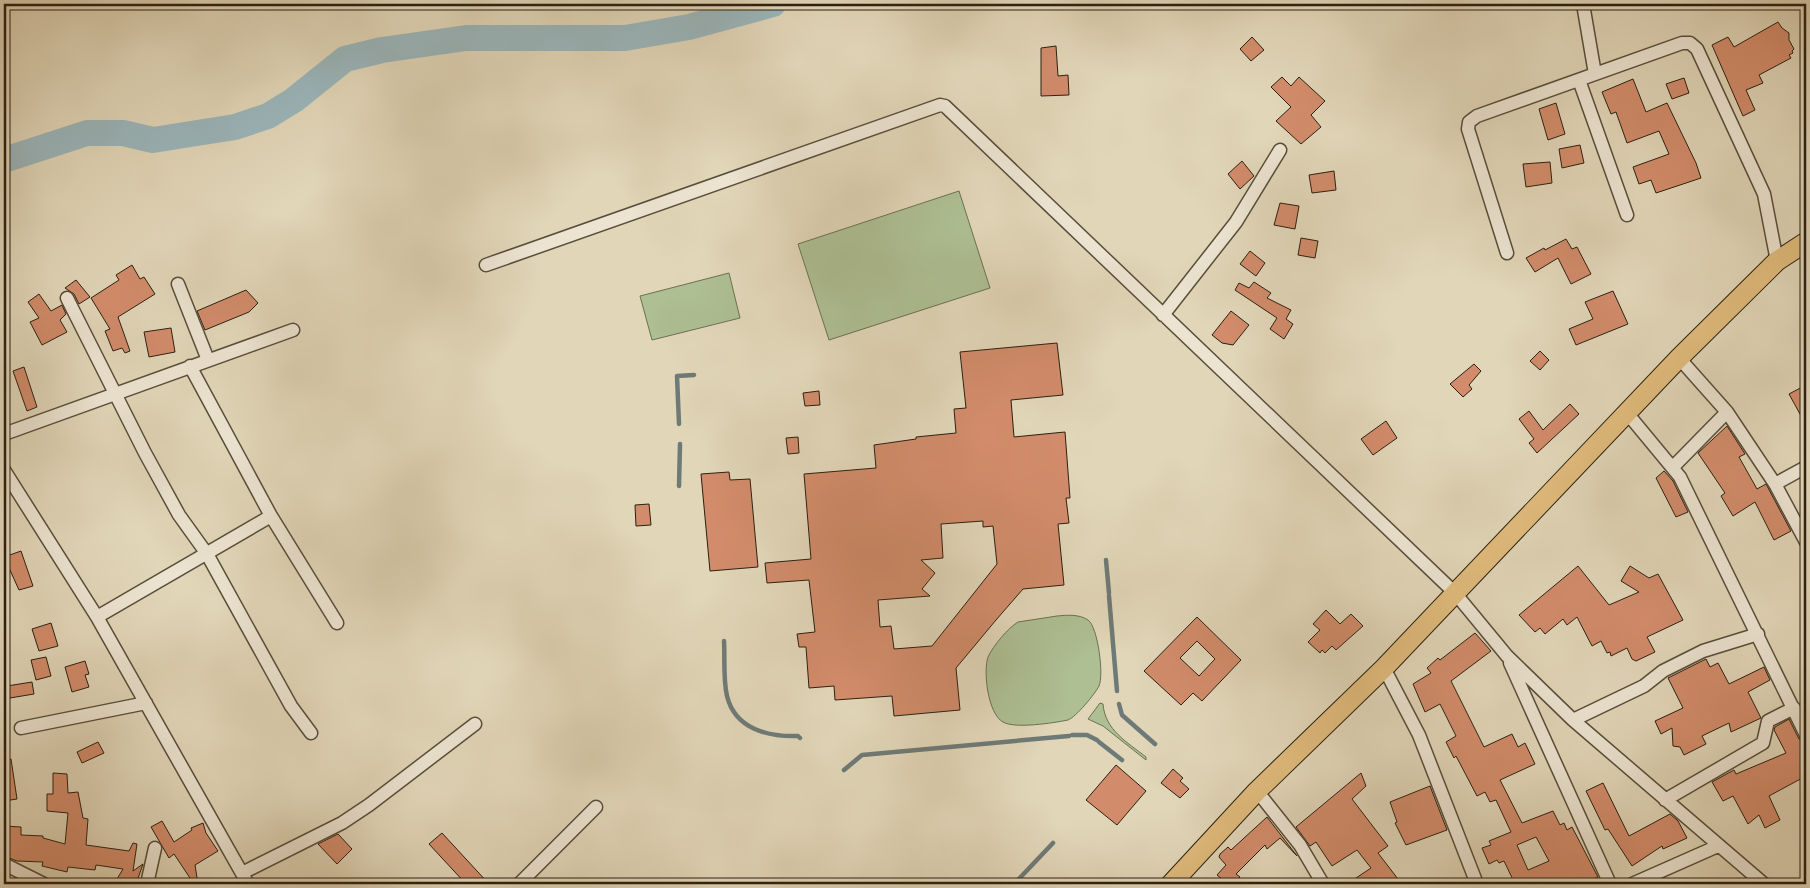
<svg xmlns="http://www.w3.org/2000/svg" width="1810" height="888" viewBox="0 0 1810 888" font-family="'IM FELL Great Primer',serif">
  <rect width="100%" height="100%" fill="#e1d6b8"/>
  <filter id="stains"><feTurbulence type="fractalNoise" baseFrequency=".004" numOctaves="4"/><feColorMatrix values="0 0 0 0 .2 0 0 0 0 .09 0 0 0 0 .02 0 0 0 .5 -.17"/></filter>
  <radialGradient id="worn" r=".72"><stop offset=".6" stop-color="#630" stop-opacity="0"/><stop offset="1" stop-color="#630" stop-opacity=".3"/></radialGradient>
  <path fill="#adbf93" stroke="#6c7052" d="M 959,191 L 990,288 L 829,340 L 798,244 Z
    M 729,273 L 740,318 L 652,340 L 640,296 Z
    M 1057,616 C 1067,615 1079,614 1088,620 C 1098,627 1104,675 1099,686 C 1095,694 1076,717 1068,720 C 1053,723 1015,729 1003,722 C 988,714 983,672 988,657 C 993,646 1008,628 1018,622 Z
    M 1100,703 L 1103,704 C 1105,730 1127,742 1146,757 L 1146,760 L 1103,726 L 1088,719 Z"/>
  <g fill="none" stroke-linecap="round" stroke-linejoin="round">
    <path stroke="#6e7a77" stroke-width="4.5" d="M 679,424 L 677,376 L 694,375
      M 679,486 L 680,444
      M 1106,560 L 1109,593
      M 1109,596 L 1117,691
      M 724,641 C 725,659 723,679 727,696 C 735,729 768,737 798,736 L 800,738
      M 1119,704 L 1122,715 L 1155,744
      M 1072,735 L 1087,735 L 1097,740
      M 1099,742 L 1122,760
      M 844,770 L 862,755 L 1069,736
      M 1014,884 L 1053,843"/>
    <path stroke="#9bb6bb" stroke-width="26" d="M 4,160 L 87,133 L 123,133 L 153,140 L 235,127 L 268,116 L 294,100 L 345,59 L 382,50 L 466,38 L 625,38 L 689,27 L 773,4"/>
  </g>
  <path fill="#d28c6b" stroke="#2b2011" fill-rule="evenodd" d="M 1778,22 L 1782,28 L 1789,33 L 1789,40 L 1794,49 L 1792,51 L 1793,53 L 1789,55 L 1791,58 L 1759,75 L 1763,83 L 1746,90 L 1755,110 L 1743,116 L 1712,45 L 1728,37 L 1734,47 Z
    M 1252,37 L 1264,50 L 1251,61 L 1240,49 Z
    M 1056,46 L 1058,76 L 1068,75 L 1069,95 L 1041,96 L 1041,48 Z
    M 1282,77 L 1291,86 L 1299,77 L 1325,101 L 1311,115 L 1321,127 L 1301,144 L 1276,121 L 1291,107 L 1271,87 Z
    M 1684,78 L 1689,93 L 1672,99 L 1666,84 Z
    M 1633,79 L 1646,112 L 1667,103 L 1696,163 L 1701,178 L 1656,193 L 1651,180 L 1639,184 L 1633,167 L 1669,154 L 1659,131 L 1627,143 L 1616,112 L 1611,114 L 1602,92 Z
    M 1556,103 L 1565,134 L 1548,140 L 1539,109 Z
    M 1580,145 L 1584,163 L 1562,168 L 1559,149 Z
    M 1242,161 L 1254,176 L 1240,189 L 1228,174 Z
    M 1550,162 L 1552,183 L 1526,187 L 1523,164 Z
    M 1334,171 L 1336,190 L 1312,193 L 1309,175 Z
    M 1280,203 L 1299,206 L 1295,229 L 1274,225 Z
    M 1301,238 L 1318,241 L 1315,258 L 1298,255 Z
    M 1566,239 L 1572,249 L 1577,247 L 1591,274 L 1571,284 L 1558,258 L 1535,272 L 1526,258 L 1544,248 L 1545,250 Z
    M 1250,251 L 1265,263 L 1256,276 L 1240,264 Z
    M 132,265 L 140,279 L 144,277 L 155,294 L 118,317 L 130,351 L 125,353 L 122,348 L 113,351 L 105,331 L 110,329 L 91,298 L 119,280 L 116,275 Z
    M 76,280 L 90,297 L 79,304 L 74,294 L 65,288 Z
    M 1254,282 L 1271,293 L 1267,298 L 1291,310 L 1286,319 L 1293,324 L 1284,339 L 1270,329 L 1277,318 L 1235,290 L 1239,283 L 1249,288 Z
    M 246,290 L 258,303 L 249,312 L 205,330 L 197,311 Z
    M 1613,291 L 1628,324 L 1576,345 L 1569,329 L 1593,319 L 1585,302 Z
    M 39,294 L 51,311 L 62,305 L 66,314 L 60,320 L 67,332 L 42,345 L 30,322 L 39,318 L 28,302 Z
    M 1231,311 L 1249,325 L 1233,345 L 1222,343 L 1212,335 Z
    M 171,328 L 175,352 L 149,357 L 144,332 Z
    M 1057,343 L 1063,395 L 1011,400 L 1014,437 L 1065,432 L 1070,498 L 1066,498 L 1069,523 L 1058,524 L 1064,585 L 1023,589 L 996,620 L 956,668 L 960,710 L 894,716 L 892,696 L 835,700 L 834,686 L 809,688 L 806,647 L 799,647 L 797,634 L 815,632 L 809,580 L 767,583 L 765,563 L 811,559 L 804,474 L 876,468 L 874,445 L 916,439 L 916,437 L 956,433 L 954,409 L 966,408 L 960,352 ZM 983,521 L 983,527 L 993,526 L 997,564 L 932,646 L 894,649 L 891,626 L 880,627 L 878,600 L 930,596 L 922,589 L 935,573 L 921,560 L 943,558 L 941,524 Z
    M 1540,351 L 1549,360 L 1540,370 L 1530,361 Z
    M 1474,364 L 1481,371 L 1469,385 L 1472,389 L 1463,397 L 1450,384 Z
    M 24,367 L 37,407 L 27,411 L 13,371 Z
    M 1806,385 L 1806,425 L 1789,394 Z
    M 819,391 L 820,405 L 805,406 L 803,393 Z
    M 1570,404 L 1579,414 L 1537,453 L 1529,443 L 1534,439 L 1519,419 L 1529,411 L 1543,430 Z
    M 1386,421 L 1397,438 L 1373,455 L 1361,439 Z
    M 1727,426 L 1745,454 L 1739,457 L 1757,489 L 1766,484 L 1791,531 L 1774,540 L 1755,502 L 1733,516 L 1721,496 L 1725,493 L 1698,453 Z
    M 798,437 L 799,453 L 788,454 L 786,438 Z
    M 1664,471 L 1673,481 L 1688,512 L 1676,517 L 1656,478 Z
    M 729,472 L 730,480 L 750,479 L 758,567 L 710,571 L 701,474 Z
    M 649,504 L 651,525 L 636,526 L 635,505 Z
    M 21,551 L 33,586 L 19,590 L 5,559 L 7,556 Z
    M 1578,566 L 1609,605 L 1639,592 L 1621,581 L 1630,566 L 1649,578 L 1658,574 L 1683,620 L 1647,637 L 1655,652 L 1636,661 L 1632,659 L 1627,648 L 1611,656 L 1610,652 L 1607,653 L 1601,641 L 1592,646 L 1577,617 L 1567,625 L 1563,619 L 1545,634 L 1540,628 L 1535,632 L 1519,615 Z
    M 1326,610 L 1340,624 L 1351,614 L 1363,626 L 1336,650 L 1332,646 L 1325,653 L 1322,650 L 1320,653 L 1308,642 L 1320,630 L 1313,624 Z
    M 1197,617 L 1241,660 L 1202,701 L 1193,693 L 1181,705 L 1144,671 ZM 1197,641 L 1215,659 L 1199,676 L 1180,658 Z
    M 51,623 L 58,646 L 39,651 L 32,629 Z
    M 1475,633 L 1491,651 L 1451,681 L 1484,747 L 1512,734 L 1518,747 L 1525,743 L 1535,764 L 1500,780 L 1522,823 L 1553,811 L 1560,825 L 1564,823 L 1567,830 L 1572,827 L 1598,877 L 1583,884 L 1515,884 L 1504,861 L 1499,863 L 1497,860 L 1489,864 L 1482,848 L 1491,845 L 1489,841 L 1511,832 L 1496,800 L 1490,802 L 1485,792 L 1477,796 L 1456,756 L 1454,758 L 1446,742 L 1456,736 L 1440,704 L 1425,712 L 1413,684 L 1431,673 L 1427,668 L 1438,658 L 1440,660 ZM 1536,837 L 1549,861 L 1528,870 L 1517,845 Z
    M 46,657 L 51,676 L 36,680 L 31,660 Z
    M 1706,659 L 1710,667 L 1718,663 L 1729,684 L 1764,667 L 1770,680 L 1748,692 L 1761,718 L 1731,732 L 1729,723 L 1702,736 L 1706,744 L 1684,755 L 1680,747 L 1673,746 L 1672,728 L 1661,734 L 1655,721 L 1683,708 L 1668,678 Z
    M 85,661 L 89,674 L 85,675 L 89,687 L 72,692 L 65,667 Z
    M 32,682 L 34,694 L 10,698 L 7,686 Z
    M 1789,719 L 1799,739 L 1806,743 L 1806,776 L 1769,796 L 1780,820 L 1765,828 L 1759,815 L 1748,824 L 1733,796 L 1723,801 L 1712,782 L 1734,770 L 1736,774 L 1786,753 L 1774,730 L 1775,727 Z
    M 98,742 L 104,753 L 82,763 L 77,752 Z
    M 11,759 L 17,799 L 4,801 L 4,760 Z
    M 1116,765 L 1146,791 L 1117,825 L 1086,800 Z
    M 1173,769 L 1183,778 L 1180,781 L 1189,789 L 1180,798 L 1161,783 Z
    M 53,773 L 67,774 L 68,793 L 78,792 L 83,818 L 88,819 L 86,845 L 129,851 L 133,843 L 137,844 L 133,871 L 143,864 L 136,884 L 114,884 L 123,869 L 96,865 L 95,870 L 68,867 L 67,872 L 42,866 L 43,862 L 17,861 L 4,856 L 4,826 L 21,827 L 21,835 L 43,836 L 43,838 L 65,844 L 68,813 L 47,811 L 47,794 L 53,794 Z
    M 1361,773 L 1366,786 L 1352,799 L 1388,846 L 1378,853 L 1398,879 L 1390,884 L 1347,884 L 1371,868 L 1357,850 L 1332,866 L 1316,842 L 1310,846 L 1296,827 Z
    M 1603,783 L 1629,836 L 1670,814 L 1678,821 L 1687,838 L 1663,849 L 1662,846 L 1632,866 L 1608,829 L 1605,830 L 1586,791 Z
    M 1430,786 L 1447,830 L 1406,845 L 1395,823 L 1397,822 L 1390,802 Z
    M 1267,817 L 1297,856 L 1280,838 L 1267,849 L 1265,845 L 1236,874 L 1240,877 L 1234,884 L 1228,884 L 1217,875 L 1226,865 L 1219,857 L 1220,854 L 1228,847 L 1231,850 Z
    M 162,821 L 174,842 L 192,830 L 191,828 L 203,823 L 206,833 L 218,851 L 195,865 L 198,884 L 194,884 L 174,854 L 169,858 L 151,827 Z
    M 442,833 L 489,884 L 466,884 L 429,844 Z
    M 338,834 L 352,849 L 337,864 L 318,844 Z"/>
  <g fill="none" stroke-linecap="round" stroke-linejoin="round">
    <defs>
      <path id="street" d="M 1583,4 L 1595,74
        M 1579,80 L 1627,215
        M 1507,253 L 1468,129 L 1469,122 L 1477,116 L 1682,43 L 1690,43 L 1697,49 L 1764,194 L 1777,261
        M 486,265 L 940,105 L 945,106 L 1455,593 L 1507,656 L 1573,720 L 1764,884
        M 178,284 L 208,360
        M 67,298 L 145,453 L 179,515 L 207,554 L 291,706 L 311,733
        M 1163,315 L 1236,222 L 1280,150
        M 1679,358 L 1727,412 L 1775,484 L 1806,542
        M 190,366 L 271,516 L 337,623
        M 1627,413 L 1680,477 L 1806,735
        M 4,434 L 293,330
        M 1673,467 L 1727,412
        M 4,470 L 97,617 L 248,884
        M 1775,484 L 1806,467
        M 97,617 L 271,516
        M 1510,663 L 1610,884
        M 1384,668 L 1419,735 L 1477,884
        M 1573,720 L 1644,686 L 1663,671 L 1703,651 L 1758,634
        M 21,728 L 146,703
        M 1257,791 L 1300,845 L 1323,884
        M 1665,800 L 1763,743 L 1768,721 L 1794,708
        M 4,864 L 44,884
        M 242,873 L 342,823 L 369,805 L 475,724
        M 147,884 L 155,848
        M 519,884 L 596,807
        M 1632,884 L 1718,846"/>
      <path id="primary" d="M 1171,884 L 1257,791 L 1384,668 L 1679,358 L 1777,261 L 1806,242"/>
    </defs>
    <use href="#street" stroke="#584e3b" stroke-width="15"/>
    <use href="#primary" stroke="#2b2011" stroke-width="21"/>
    <use href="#street" stroke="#ece4d1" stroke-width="12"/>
    <use href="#primary" stroke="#e0bb7c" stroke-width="19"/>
  </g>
  <rect width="1810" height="888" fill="none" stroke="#e1d6b8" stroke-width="20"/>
  <rect x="5" y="5" width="1800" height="878" fill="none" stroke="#2b2011" stroke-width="2.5"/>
  <rect x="10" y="10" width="1790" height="868" fill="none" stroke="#2b2011"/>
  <rect width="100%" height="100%" filter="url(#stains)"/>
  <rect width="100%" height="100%" fill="url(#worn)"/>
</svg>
